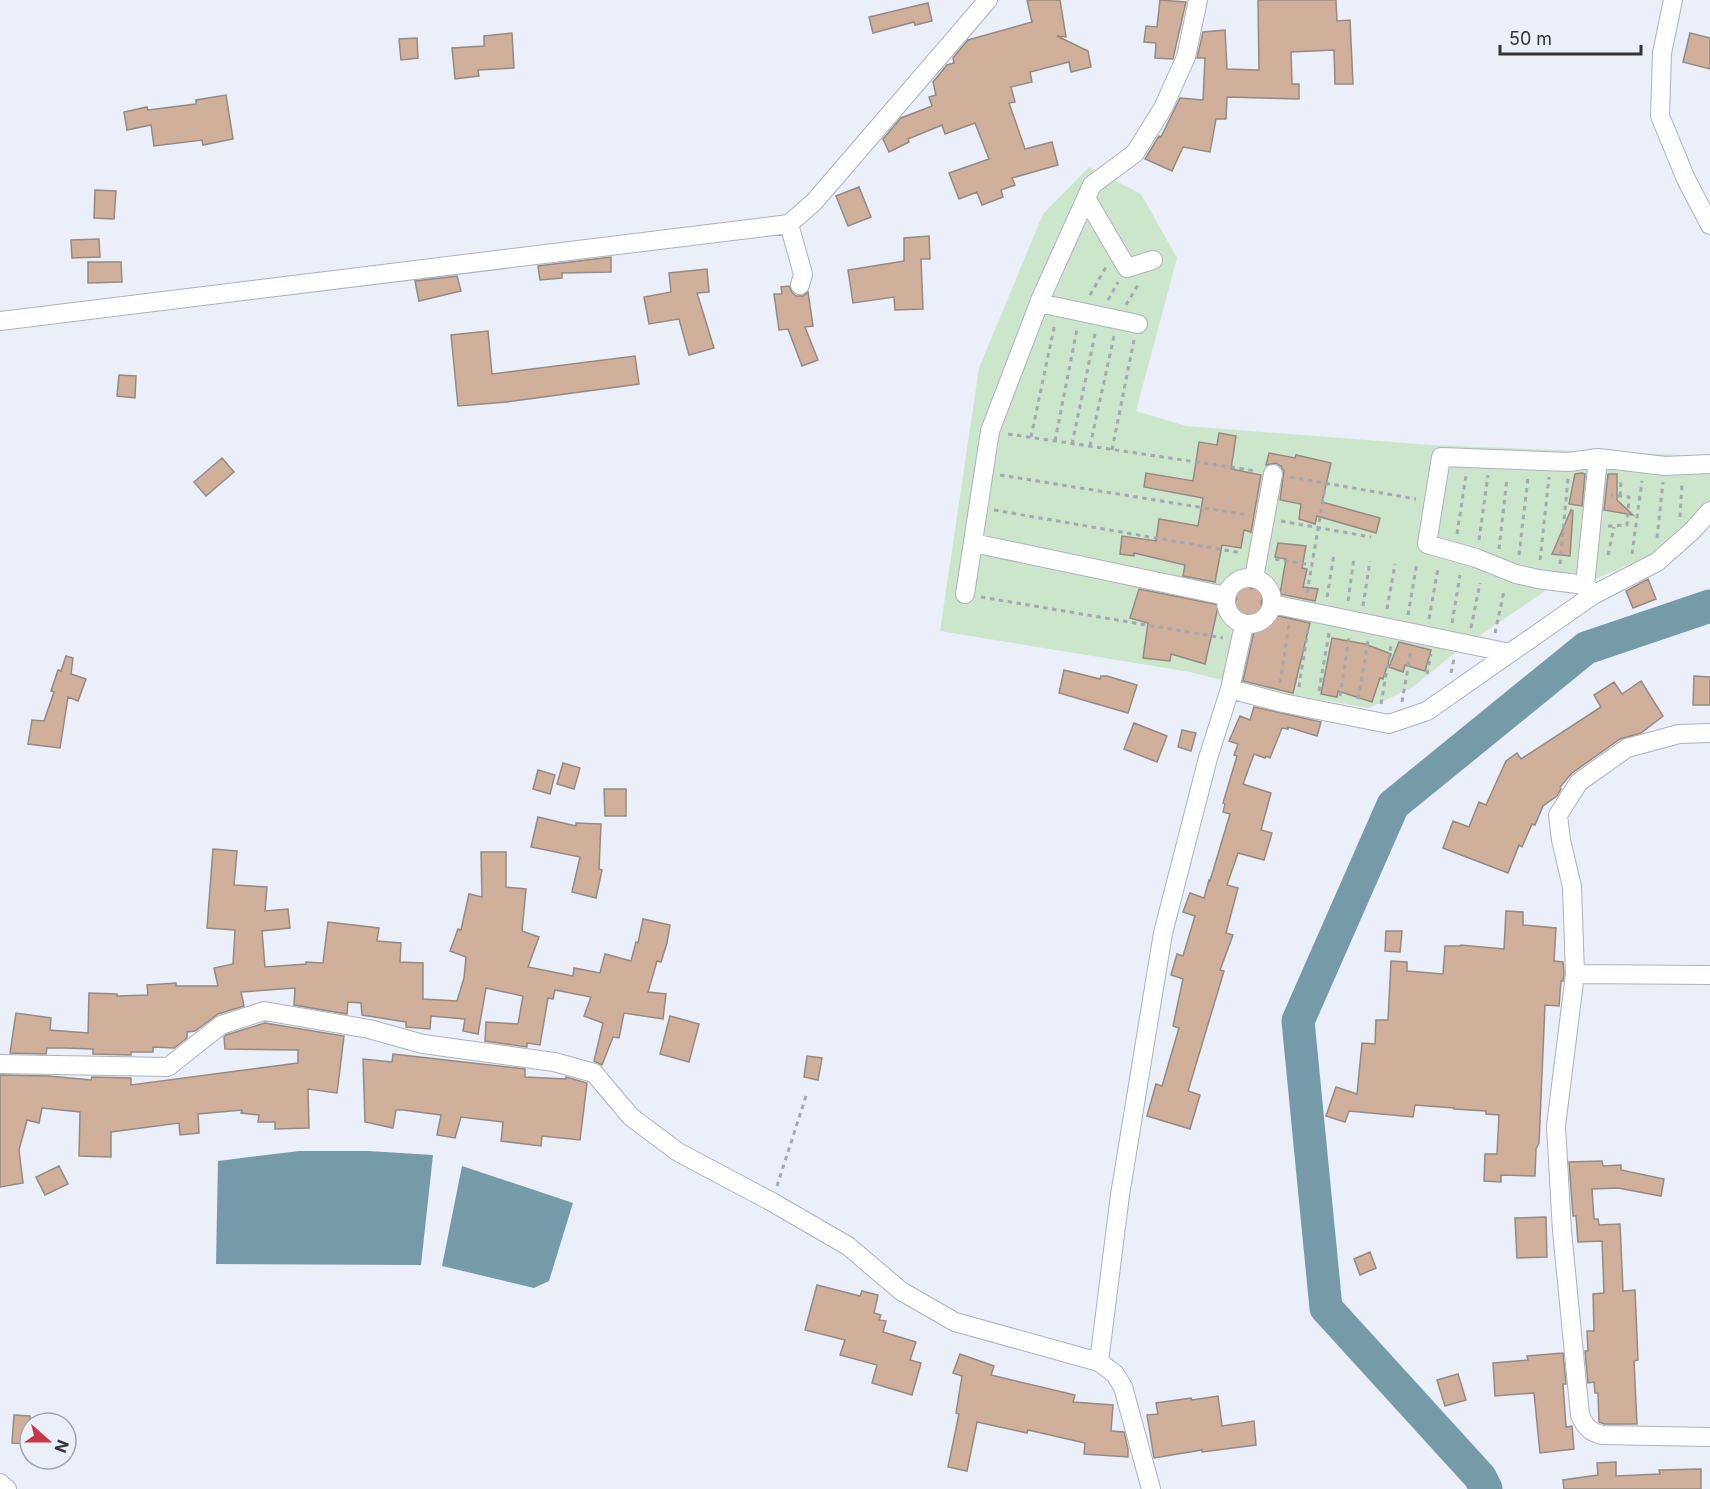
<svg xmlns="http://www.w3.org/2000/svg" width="1710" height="1489" viewBox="0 0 1710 1489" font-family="Inter,sans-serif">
  <rect width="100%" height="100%" fill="#ebeffa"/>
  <path fill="#cce6cc" d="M 1089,167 L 1141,194 L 1177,258 L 1136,411 L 1186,426 L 1431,445 L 1710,456 L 1710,501 L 1692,521 L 1659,552 L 1593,580 L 1548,589 L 1456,652 L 1413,687 L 1369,708 L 1253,688 L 1190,672 L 940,631 L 979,368 L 1043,214 Z"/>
  <path fill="#759ba9" d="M 299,1151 L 368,1151 L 433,1155 L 421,1265 L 216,1264 L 218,1161 Z
    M 462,1166 L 573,1203 L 549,1281 L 534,1288 L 442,1266 Z"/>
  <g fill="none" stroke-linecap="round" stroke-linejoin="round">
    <path stroke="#759ba9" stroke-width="33" d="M 1486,1489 L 1480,1477 L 1326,1308 L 1298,1021 L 1393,805 L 1586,648 L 1710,606"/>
  </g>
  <path fill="#d0b09b" stroke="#948a83" stroke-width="1.5" d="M 1027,0 L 1060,0 L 1066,37 L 1057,36 L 1088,51 L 1091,67 L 1071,72 L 1069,62 L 1030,72 L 1032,82 L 1011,87 L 1015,102 L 1009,103 L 1025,149 L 1052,142 L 1058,165 L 1012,178 L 1015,185 L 1001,190 L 1003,197 L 982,205 L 977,192 L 959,199 L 949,173 L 989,159 L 975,123 L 945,134 L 942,125 L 908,139 L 909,142 L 889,152 L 883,139 L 901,118 L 932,106 L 929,97 L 936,95 L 933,82 L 947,65 L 954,63 L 953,58 L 968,40 L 1032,22 Z
    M 1160,0 L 1186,2 L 1173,59 L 1155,58 L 1156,43 L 1144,42 L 1146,26 L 1157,27 Z
    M 1258,0 L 1336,0 L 1337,21 L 1350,20 L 1353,84 L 1335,84 L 1334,50 L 1291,52 L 1292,84 L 1299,84 L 1299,99 L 1227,97 L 1226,119 L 1216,119 L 1210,152 L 1183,147 L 1172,171 L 1145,159 L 1159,136 L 1161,137 L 1180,98 L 1203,100 L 1205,58 L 1197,58 L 1203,32 L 1225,30 L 1227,69 L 1259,70 Z
    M 928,3 L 932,21 L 915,25 L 914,22 L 873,33 L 869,17 Z
    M 512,33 L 514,68 L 478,70 L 479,76 L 455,79 L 452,48 L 484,46 L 484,36 Z
    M 1690,33 L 1710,38 L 1710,69 L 1683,62 Z
    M 417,38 L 418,58 L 401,60 L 399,39 Z
    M 226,95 L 233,139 L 203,145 L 202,140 L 154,146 L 151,125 L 127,130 L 124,112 L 147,107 L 148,110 L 196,104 L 196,100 Z
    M 859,187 L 871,217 L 848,226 L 836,196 Z
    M 95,190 L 116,191 L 114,219 L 94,218 Z
    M 929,236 L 930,259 L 921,259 L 923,309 L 895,310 L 894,297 L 853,303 L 848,270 L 904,261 L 904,238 Z
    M 99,239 L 100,257 L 72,258 L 71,240 Z
    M 611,257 L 611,272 L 562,273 L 562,278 L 540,280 L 538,266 Z
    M 88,262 L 121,262 L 122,282 L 88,283 Z
    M 707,269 L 709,292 L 697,293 L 714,348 L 689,355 L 679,319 L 649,324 L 644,297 L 671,292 L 669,273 Z
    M 457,276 L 461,291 L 419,301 L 415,281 Z
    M 789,286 L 792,292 L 796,296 L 803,296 L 808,292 L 813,326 L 805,327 L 818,360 L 802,366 L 788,329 L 779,330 L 774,294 L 782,294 L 781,287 Z
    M 488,331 L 492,374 L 635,356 L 639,384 L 507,402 L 458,406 L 451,335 Z
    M 119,375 L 136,376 L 135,398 L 117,396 Z
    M 1219,433 L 1236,436 L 1231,469 L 1261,475 L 1251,532 L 1244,530 L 1241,548 L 1222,545 L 1215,582 L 1183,576 L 1185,565 L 1134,553 L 1134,556 L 1120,554 L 1122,536 L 1156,541 L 1159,519 L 1198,526 L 1203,498 L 1144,487 L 1146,473 L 1193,481 L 1199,442 L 1217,445 Z
    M 1269,453 L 1295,458 L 1296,455 L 1331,463 L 1322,502 L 1380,518 L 1376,533 L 1317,516 L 1315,524 L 1299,519 L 1301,504 L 1280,500 L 1284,471 L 1281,466 L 1276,463 L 1266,465 Z
    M 222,458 L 234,472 L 206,496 L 194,482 Z
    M 1582,473 L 1585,474 L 1582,506 L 1569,504 L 1575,474 Z
    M 1608,474 L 1617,474 L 1617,500 L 1633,515 L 1604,510 Z
    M 1571,510 L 1573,511 L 1570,556 L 1552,554 Z
    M 1278,543 L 1306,546 L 1302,568 L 1307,569 L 1303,587 L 1318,589 L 1315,601 L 1280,594 L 1286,559 L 1275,557 Z
    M 1648,579 L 1656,599 L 1633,608 L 1626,591 Z
    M 1244,583 L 1251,589 L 1260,587 L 1269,593 L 1261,601 L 1262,608 L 1265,613 L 1310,623 L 1293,693 L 1243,681 L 1255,627 L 1254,621 L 1247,614 L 1236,617 L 1218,607 L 1205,664 L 1171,654 L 1170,661 L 1143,658 L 1148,623 L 1130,618 L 1139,589 L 1229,607 L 1237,599 L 1234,588 Z
    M 1332,638 L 1365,644 L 1391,654 L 1383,679 L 1380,678 L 1372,702 L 1338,691 L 1337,697 L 1321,694 Z
    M 1399,642 L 1431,650 L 1425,671 L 1405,665 L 1403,672 L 1389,667 Z
    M 66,656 L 73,658 L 71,674 L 86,679 L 78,701 L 68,697 L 60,748 L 28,744 L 32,720 L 44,721 L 54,692 L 51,691 L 58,670 L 61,671 Z
    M 1064,670 L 1100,679 L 1101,676 L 1107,676 L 1137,685 L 1128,713 L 1059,693 Z
    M 1694,676 L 1710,677 L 1710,705 L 1693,705 Z
    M 1641,681 L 1663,716 L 1641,733 L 1620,739 L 1572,773 L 1560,787 L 1561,789 L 1557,796 L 1543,806 L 1535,825 L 1532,824 L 1522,847 L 1519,845 L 1508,873 L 1443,848 L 1453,821 L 1469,827 L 1479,802 L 1486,805 L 1506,761 L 1517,753 L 1521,759 L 1601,707 L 1594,695 L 1614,682 L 1622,694 Z
    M 1254,707 L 1321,722 L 1317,736 L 1288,727 L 1288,729 L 1282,728 L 1270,758 L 1266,756 L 1265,758 L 1254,754 L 1243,784 L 1271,793 L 1261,830 L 1272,833 L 1264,860 L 1238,853 L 1227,885 L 1238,888 L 1226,933 L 1233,935 L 1220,970 L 1224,971 L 1188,1091 L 1200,1095 L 1190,1129 L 1147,1116 L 1156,1084 L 1162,1086 L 1179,1028 L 1173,1026 L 1183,979 L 1171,975 L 1177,954 L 1183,956 L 1195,916 L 1183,912 L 1190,893 L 1204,898 L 1209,880 L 1210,881 L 1230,814 L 1223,812 L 1225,804 L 1223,803 L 1237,756 L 1234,755 L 1238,744 L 1229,741 L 1240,716 L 1250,720 Z
    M 1134,723 L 1167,736 L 1157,762 L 1124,749 Z
    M 1182,730 L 1196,733 L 1191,751 L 1178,747 Z
    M 563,763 L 580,768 L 574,789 L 557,784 Z
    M 538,770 L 555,775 L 550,794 L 533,789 Z
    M 604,789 L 626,789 L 626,816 L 605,816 Z
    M 538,817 L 576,826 L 576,823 L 601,824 L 599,869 L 602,870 L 596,898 L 572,892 L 580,857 L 531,847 Z
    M 213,849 L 237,851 L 234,885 L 267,887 L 265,911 L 288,909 L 290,928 L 262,931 L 265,967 L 306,964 L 306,962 L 323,963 L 328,922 L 379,928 L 377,941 L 401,943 L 400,962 L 423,963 L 423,999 L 457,1001 L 464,978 L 466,957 L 450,951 L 458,929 L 461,930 L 469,894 L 482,897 L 481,852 L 506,852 L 506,887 L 526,889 L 522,931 L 539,937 L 528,967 L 573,976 L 574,968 L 600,973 L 605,954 L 631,961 L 636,942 L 638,943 L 643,919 L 670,925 L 667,943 L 661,962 L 657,961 L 648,992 L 666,994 L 663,1019 L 624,1013 L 619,1038 L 613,1037 L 602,1065 L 594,1061 L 603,1023 L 584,1016 L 591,997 L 555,990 L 553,999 L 548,998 L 540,1045 L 527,1043 L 527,1047 L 485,1041 L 486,1022 L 518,1024 L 523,996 L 486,988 L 478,1034 L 463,1031 L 465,1019 L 431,1016 L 430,1029 L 406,1027 L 406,1022 L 362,1015 L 361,1003 L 348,1002 L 347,1014 L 294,1005 L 295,988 L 241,992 L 244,1006 L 218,1014 L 195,1031 L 187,1032 L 187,1038 L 174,1048 L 153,1047 L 153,1052 L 131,1052 L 131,1055 L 93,1054 L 93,1049 L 65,1048 L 47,1048 L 46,1054 L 10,1053 L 16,1013 L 51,1018 L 50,1030 L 88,1033 L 89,993 L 117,994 L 117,996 L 148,995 L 147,985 L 176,983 L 176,986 L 218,986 L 214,968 L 233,964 L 235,930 L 207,928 Z
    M 1506,911 L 1523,912 L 1523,925 L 1556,928 L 1554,961 L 1563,962 L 1564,974 L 1563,981 L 1561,981 L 1559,1006 L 1545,1005 L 1539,1143 L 1536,1149 L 1535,1176 L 1501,1175 L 1501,1182 L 1484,1181 L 1485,1154 L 1497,1154 L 1499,1115 L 1486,1114 L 1486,1111 L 1454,1109 L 1454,1108 L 1415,1105 L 1413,1117 L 1349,1111 L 1345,1122 L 1326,1116 L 1336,1087 L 1357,1094 L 1362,1043 L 1375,1044 L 1376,1020 L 1388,1020 L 1391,961 L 1407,962 L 1407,971 L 1443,974 L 1445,946 L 1461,946 L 1461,945 L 1504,949 Z
    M 1386,931 L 1402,931 L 1400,952 L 1385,951 Z
    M 670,1016 L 699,1024 L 689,1062 L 660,1054 Z
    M 265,1023 L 344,1036 L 337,1093 L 308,1089 L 309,1128 L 275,1129 L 275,1122 L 258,1122 L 259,1115 L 241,1113 L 242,1110 L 198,1114 L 199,1133 L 180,1135 L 179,1123 L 111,1132 L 111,1157 L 79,1156 L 80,1112 L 42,1108 L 39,1123 L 27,1120 L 19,1150 L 23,1183 L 0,1187 L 0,1075 L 49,1076 L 91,1080 L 92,1077 L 131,1078 L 131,1085 L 298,1063 L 298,1050 L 225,1049 L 224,1037 L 226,1035 Z
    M 393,1054 L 525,1069 L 525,1077 L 566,1079 L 566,1077 L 587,1083 L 580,1140 L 542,1136 L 541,1146 L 501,1141 L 503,1122 L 461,1117 L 455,1138 L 437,1135 L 441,1115 L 403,1110 L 396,1110 L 393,1128 L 365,1122 L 363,1059 L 392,1062 Z
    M 807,1056 L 822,1058 L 818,1080 L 804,1077 Z
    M 1602,1161 L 1603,1166 L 1621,1165 L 1621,1170 L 1664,1179 L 1661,1196 L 1618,1188 L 1592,1189 L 1594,1219 L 1598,1219 L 1599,1225 L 1620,1224 L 1623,1291 L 1635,1290 L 1638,1360 L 1634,1361 L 1637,1424 L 1604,1424 L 1599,1422 L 1598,1393 L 1595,1393 L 1594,1382 L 1588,1383 L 1585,1351 L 1588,1351 L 1587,1331 L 1594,1331 L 1593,1294 L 1604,1293 L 1602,1241 L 1578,1242 L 1576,1216 L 1573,1216 L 1569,1162 Z
    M 59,1166 L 68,1184 L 45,1195 L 36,1177 Z
    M 1546,1217 L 1547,1257 L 1517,1258 L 1515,1218 Z
    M 1370,1252 L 1376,1268 L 1360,1275 L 1354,1259 Z
    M 817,1285 L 860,1296 L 862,1291 L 878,1295 L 874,1313 L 881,1315 L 879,1320 L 886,1321 L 883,1332 L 916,1342 L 910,1360 L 921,1363 L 912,1395 L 872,1383 L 877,1365 L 840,1355 L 845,1340 L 805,1330 Z
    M 1563,1353 L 1566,1384 L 1563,1384 L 1566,1427 L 1572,1426 L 1574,1449 L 1540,1453 L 1534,1393 L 1495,1396 L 1493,1363 L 1528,1360 L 1527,1356 Z
    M 960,1354 L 994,1366 L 991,1375 L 1075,1395 L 1073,1402 L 1113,1405 L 1111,1431 L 1124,1432 L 1128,1449 L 1128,1457 L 1084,1454 L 1085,1443 L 1028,1430 L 1027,1433 L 977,1422 L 967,1471 L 948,1467 L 959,1414 L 956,1413 L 962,1376 L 953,1373 Z
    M 1458,1374 L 1466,1400 L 1445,1406 L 1437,1380 Z
    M 1218,1396 L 1222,1426 L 1254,1421 L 1256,1445 L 1202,1452 L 1202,1450 L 1154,1458 L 1147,1415 L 1158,1414 L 1156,1403 L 1191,1398 L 1192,1400 Z
    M 14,1415 L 30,1416 L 30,1444 L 12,1443 Z
    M 1616,1462 L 1616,1476 L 1660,1474 L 1659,1470 L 1701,1469 L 1701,1489 L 1564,1489 L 1563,1480 L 1598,1475 L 1597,1463 Z"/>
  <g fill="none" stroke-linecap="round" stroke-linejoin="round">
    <defs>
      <path id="minor" d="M 1673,0 L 1662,53 L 1660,116 L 1686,179 L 1710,225
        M 1086,198 L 1127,268 L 1153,260
        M 789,224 L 803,274 L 800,285
        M 1039,303 L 1138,324
        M 0,321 L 789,224 L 814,202 L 988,0
        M 973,543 L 1226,596
        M1226 601a23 23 0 1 1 46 0a23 23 0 1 1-46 0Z
        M 1254,578 L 1273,474
        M 1585,585 L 1538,579 L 1516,574 L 1476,558 L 1427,544 L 1441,457 L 1569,462 L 1598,458 L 1665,466 L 1710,464
        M 965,594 L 990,431 L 1041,298 L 1092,185 L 1135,153 L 1163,108 L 1186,57 L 1198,0
        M 1593,594 L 1585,585 L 1598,458
        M 1272,604 L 1510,653
        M 1230,689 L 1244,625
        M 1710,733 L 1679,734 L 1627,748 L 1579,782 L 1558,815 L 1561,840 L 1572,887 L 1575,974 L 1556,1126 L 1562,1231 L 1580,1415 C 1585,1427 1590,1432 1602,1435 L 1710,1437
        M 1575,974 L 1710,975
        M 0,1064 L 168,1067 L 221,1025 L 264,1011 L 369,1029 L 423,1044 L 554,1062 L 594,1073 L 631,1117 L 678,1152 L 772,1202 L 848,1246 L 901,1291 L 955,1322 L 1099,1362 L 1115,1374 L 1123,1387 L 1151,1489
        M 1099,1362 L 1120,1195 L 1163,933 L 1208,758 L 1230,689 L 1283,703 L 1389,724 L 1427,711 L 1593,595 L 1657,562 L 1692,531 L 1710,511
        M 0,1483 L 7,1489"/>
    </defs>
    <use href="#minor" stroke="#adb1bc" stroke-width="20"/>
    <path stroke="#a4a8b0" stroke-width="3" stroke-dasharray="4.5 4.5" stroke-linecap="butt" d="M 1090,295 L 1106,267
      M 1108,300 L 1118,282
      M 1126,305 L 1138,285
      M 1008,434 L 1257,471
      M 1031,437 L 1055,323
      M 1055,441 L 1077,329
      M 1072,444 L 1095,334
      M 1090,446 L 1114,336
      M 1112,450 L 1134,340
      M 1000,475 L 1248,515
      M 1290,477 L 1416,499
      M 1620,496 L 1621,479
      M 994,510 L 1242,553
      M 1680,517 L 1682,484
      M 1281,521 L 1371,537
      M 1608,526 L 1627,525 L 1629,497 L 1611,495
      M 1457,534 L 1466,475
      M 1657,538 L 1663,482
      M 1479,540 L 1488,475
      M 1499,549 L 1507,478
      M 1632,554 L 1642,481
      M 1519,555 L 1528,478
      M 1608,555 L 1614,527
      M 1275,559 L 1312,565
      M 1540,560 L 1549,477
      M 1560,564 L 1568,478
      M 1307,593 L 1326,482
      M 981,597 L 1223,638
      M 1327,597 L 1334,554
      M 1348,601 L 1354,558
      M 1363,606 L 1370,561
      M 1387,609 L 1395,564
      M 1408,615 L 1417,563
      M 1429,619 L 1438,568
      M 1452,623 L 1460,575
      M 1471,628 L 1480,583
      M 1495,633 L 1504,591
      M 1451,673 L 1454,659
      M 1427,674 L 1431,654
      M 1280,683 L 1289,624
      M 1299,687 L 1308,629
      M 1319,691 L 1329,633
      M 1340,696 L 1349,637
      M 1358,699 L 1368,641
      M 1402,702 L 1411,650
      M 1381,704 L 1391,645
      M 777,1186 L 807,1093"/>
    <use href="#minor" stroke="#fff" stroke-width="18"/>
  </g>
  <g transform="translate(48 1441) rotate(111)"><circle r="28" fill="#ebeffa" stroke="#a1a4ac" stroke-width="1.5"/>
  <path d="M0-4.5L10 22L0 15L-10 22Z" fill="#c63647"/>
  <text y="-9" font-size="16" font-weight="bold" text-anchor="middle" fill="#313337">N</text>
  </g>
  <path d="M1500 45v9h141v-9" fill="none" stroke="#313337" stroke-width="3"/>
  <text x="1509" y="45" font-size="18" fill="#313337" stroke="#ebeffa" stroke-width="4.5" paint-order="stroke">50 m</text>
</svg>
